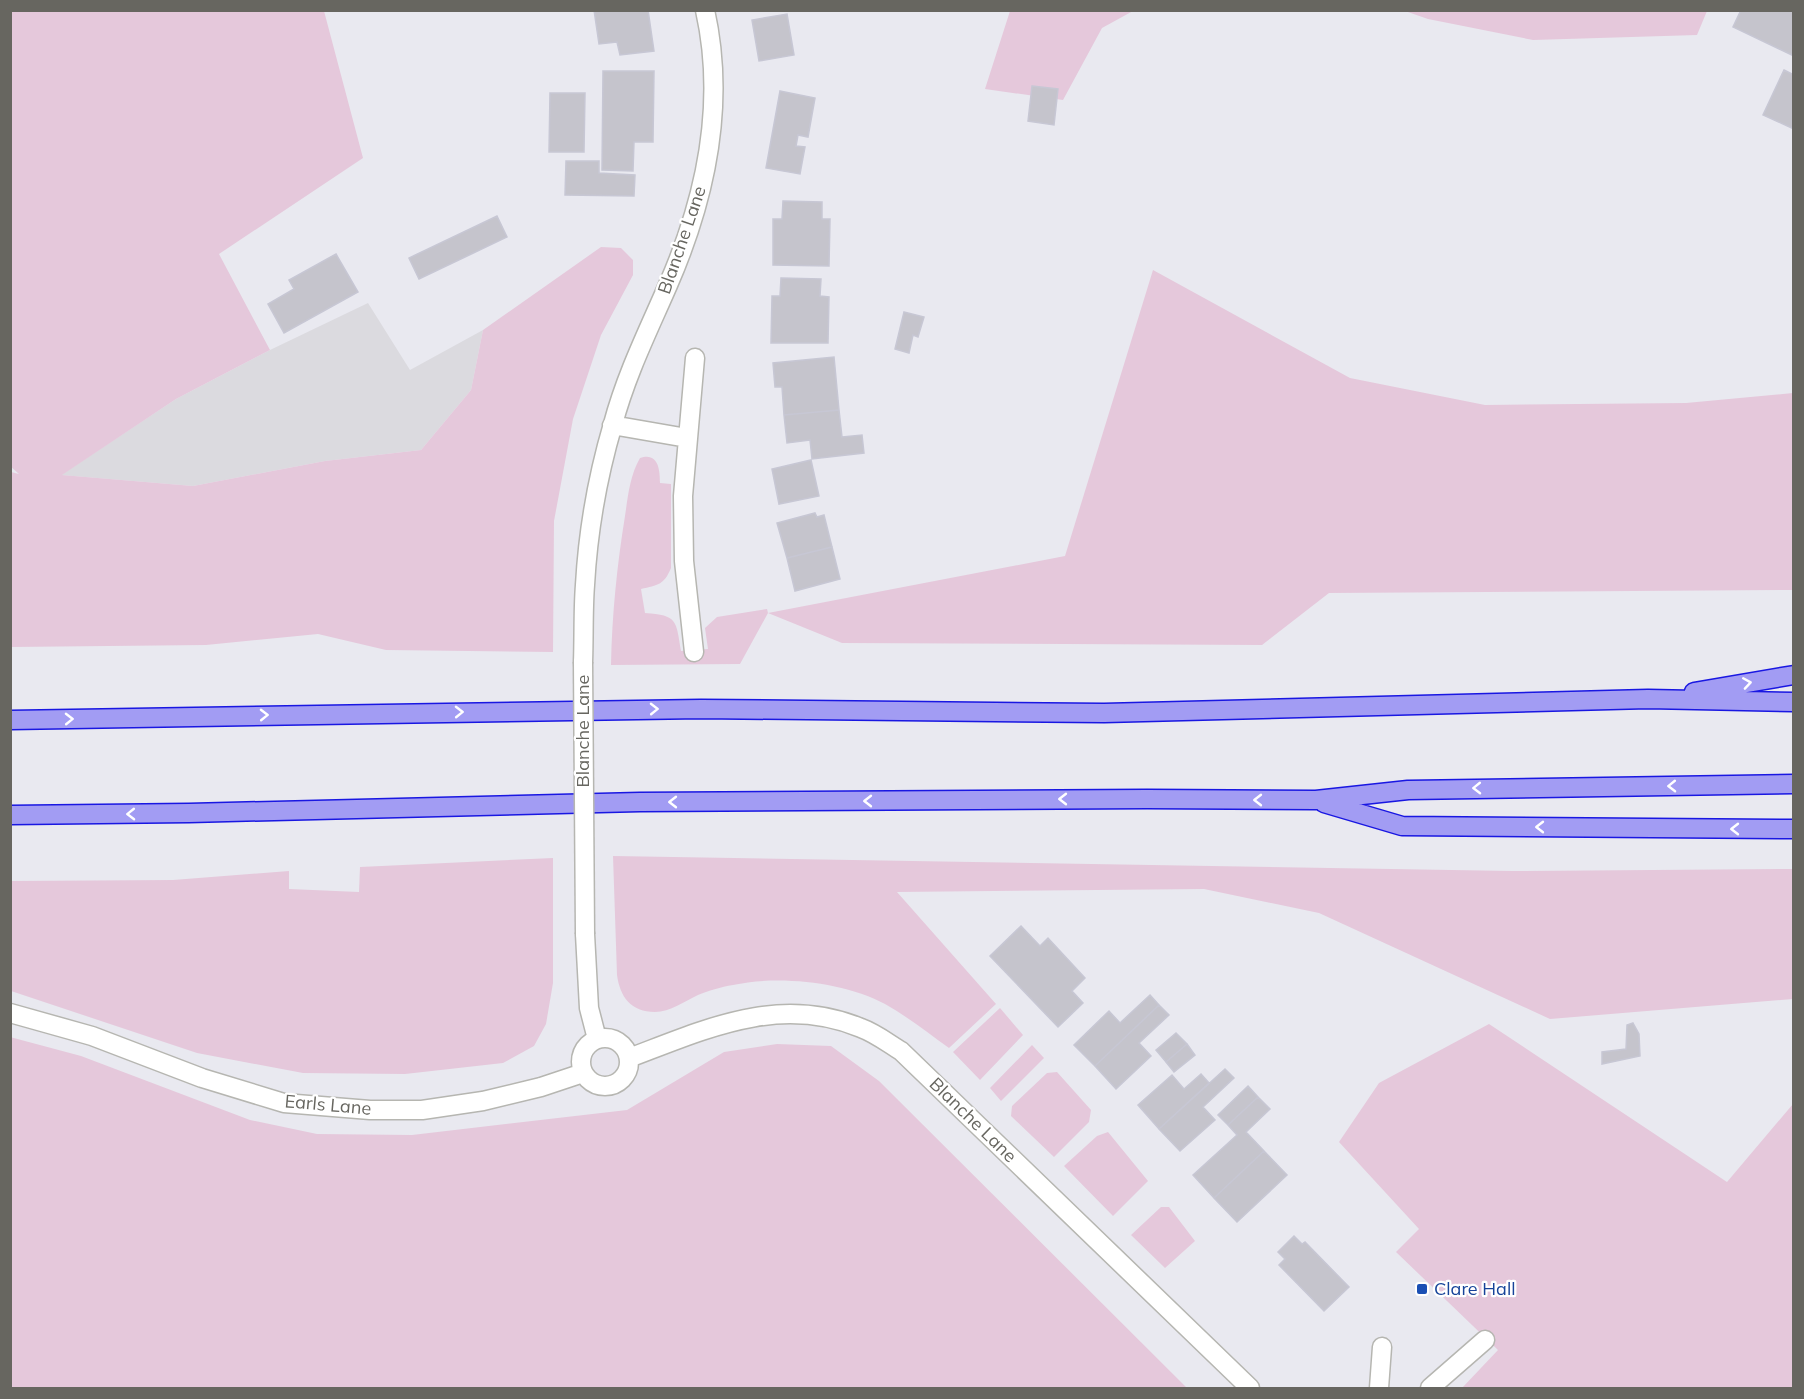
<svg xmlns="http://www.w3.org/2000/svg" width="1804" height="1399" viewBox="0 0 1804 1399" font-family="Mulish,sans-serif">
  <rect width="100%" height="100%" fill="#e9e9f0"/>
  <path fill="#dbdadf" d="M 368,303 L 410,370 L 483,330 L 471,390 L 421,450 L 325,461 L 193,486 L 61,475 L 176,399 L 270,350 Z"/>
  <path fill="#e5c8db" d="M 10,11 L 324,11 L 363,158 L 219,254 L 270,350 L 176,399 L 62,475 L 193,486 L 325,461 L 421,450 L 471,390 L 483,330 L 601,247 L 621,248 L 633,260 L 633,275 L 601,335 L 573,419 L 554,521 L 553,652 L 386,650 L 318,634 L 206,645 L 11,647 L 11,472 L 19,474 L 10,466 Z
    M 1010,11 L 1133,11 L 1102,28 L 1063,100 L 985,89 Z
    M 1405,11 L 1707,11 L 1697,35 L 1533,40 L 1428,19 Z
    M 1153,270 L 1350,378 L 1485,405 L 1686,403 L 1793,393 L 1793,590 L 1329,593 L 1262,645 L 842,643 L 768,613 L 740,664 L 611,665 C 612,615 617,565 625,516 C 628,496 630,475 640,458 C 658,452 660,469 660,483 L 671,484 L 671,568 C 664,585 658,585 641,589 L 645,613 C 678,615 676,621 681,651 L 708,649 L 705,628 L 717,617 L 767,609 L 768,613 L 1065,556 Z
    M 613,856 L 1512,871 L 1793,869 L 1793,999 L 1550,1019 L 1319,913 L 1204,889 L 897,892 L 996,1004 L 949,1048 C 928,1033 908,1017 885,1004 C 844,982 778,975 733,985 C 721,987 708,991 698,995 C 685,1001 670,1012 655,1012 C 631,1012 620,997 617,975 Z
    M 553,858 L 553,983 L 546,1024 L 534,1046 L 503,1063 L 405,1074 L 303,1073 L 197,1053 L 11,991 L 11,881 L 173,880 L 289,871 L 289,889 L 359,892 L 360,867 Z
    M 1000,1008 L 1023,1035 L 980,1080 L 953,1052 Z
    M 1489,1024 L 1727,1182 L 1793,1104 L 1793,1388 L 1462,1388 L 1498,1350 L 1396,1252 L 1419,1229 L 1339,1142 L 1379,1083 Z
    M 10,1037 L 81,1056 L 250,1120 L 317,1134 L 412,1135 L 627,1110 L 724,1052 L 777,1044 L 831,1046 L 879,1081 L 1187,1388 L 11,1388 Z
    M 1032,1045 L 1044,1058 L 1001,1101 L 990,1088 Z
    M 1057,1072 L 1091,1110 L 1089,1122 L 1054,1157 L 1011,1116 L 1012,1106 L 1047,1073 Z
    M 1108,1132 L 1148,1181 L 1113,1216 L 1064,1166 L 1097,1136 Z
    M 1161,1207 L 1169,1207 L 1195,1241 L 1165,1268 L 1131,1235 Z"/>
  <path fill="#c5c4cc" stroke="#c7c7d4" stroke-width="1.5" d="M 594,10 L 648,10 L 654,51 L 620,55 L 617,42 L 599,44 Z
    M 1741,10 L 1794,10 L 1794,56 L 1733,27 Z
    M 787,14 L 794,55 L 759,61 L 752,20 Z
    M 1784,70 L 1794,75 L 1794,129 L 1763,115 Z
    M 603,71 L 654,71 L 653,142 L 634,142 L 633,171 L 602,170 Z
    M 1032,86 L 1058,89 L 1054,125 L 1028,121 Z
    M 780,91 L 815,98 L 808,137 L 798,135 L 796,146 L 805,147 L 800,174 L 766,168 Z
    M 550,93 L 585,93 L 584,152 L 549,152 Z
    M 566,161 L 599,161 L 599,173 L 635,175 L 634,196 L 565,195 Z
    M 783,201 L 822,202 L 822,219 L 830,219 L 829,266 L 773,265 L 773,219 L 782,219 Z
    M 497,216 L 507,237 L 419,279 L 409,258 Z
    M 336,254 L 358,292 L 284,333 L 268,304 L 294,289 L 289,280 Z
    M 781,278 L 821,279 L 820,296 L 829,297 L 828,343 L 771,343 L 772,296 L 780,296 Z
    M 904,312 L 924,317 L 918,337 L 913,335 L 909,353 L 895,349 Z
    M 834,357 L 839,410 L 784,415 L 782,387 L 775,387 L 773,363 Z
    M 839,410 L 842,437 L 862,435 L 864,453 L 812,459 L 810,440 L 787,443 L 784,415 Z
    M 811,460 L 819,496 L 779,504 L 772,469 Z
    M 815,513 L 817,517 L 824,515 L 832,547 L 787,558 L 777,523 Z
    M 832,547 L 840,579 L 795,591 L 787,558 Z
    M 1021,926 L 1040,946 L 1048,938 L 1085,978 L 1072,991 L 1083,1003 L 1058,1027 L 990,956 Z
    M 1150,995 L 1159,1005 L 1095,1066 L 1074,1045 L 1109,1011 L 1120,1023 Z
    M 1159,1005 L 1169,1015 L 1139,1043 L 1151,1056 L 1116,1089 L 1095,1066 Z
    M 1633,1023 L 1639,1034 L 1640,1056 L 1602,1064 L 1602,1052 L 1626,1049 L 1627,1025 Z
    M 1176,1033 L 1187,1044 L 1166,1062 L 1156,1050 Z
    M 1187,1044 L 1195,1055 L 1174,1072 L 1166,1062 Z
    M 1225,1069 L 1234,1078 L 1203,1107 L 1215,1120 L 1180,1151 L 1159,1129 Z
    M 1201,1074 L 1209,1083 L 1159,1129 L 1138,1105 L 1172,1075 L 1184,1089 Z
    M 1248,1086 L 1258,1097 L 1228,1125 L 1218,1115 Z
    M 1258,1097 L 1270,1109 L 1246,1132 L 1264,1151 L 1214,1198 L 1193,1175 L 1237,1135 L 1228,1125 Z
    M 1264,1151 L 1287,1175 L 1237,1222 L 1214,1198 Z
    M 1294,1236 L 1302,1244 L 1305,1242 L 1349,1287 L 1324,1311 L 1279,1265 L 1285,1259 L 1278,1252 Z"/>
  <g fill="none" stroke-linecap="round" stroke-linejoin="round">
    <defs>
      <path id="minor" d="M 612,425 L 687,438
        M 694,652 L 684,561 L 683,496 L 695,358
        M 583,662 C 584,636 583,610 585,585 C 588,531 598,475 613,424 C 626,375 648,331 668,285 C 706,198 726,104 705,10
        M 585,934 L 589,1008 L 597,1039
        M 10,1013 L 92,1036 L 202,1078 L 284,1103 L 370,1110 L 422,1110 L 483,1101 L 541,1087 L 583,1073
        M581 1062a24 24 0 1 1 48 0a24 24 0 1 1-48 0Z
        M 629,1058 C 706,1029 779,994 861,1028 C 875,1033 888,1043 901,1051 L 1250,1388
        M 1379,1388 L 1382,1347
        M 1430,1388 L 1485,1340"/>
      <path id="highway" d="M 1694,692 L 1794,675
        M 10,720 L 701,709 L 1104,713 L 1648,699 L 1794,702
        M 1324,803 L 1402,826 L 1794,829
        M 10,815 L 189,813 L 640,802 L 1147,799 L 1316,800 L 1408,790 L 1794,784"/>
    </defs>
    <use href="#minor" stroke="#b6b6b1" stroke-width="21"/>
    <use href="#highway" stroke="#1917e2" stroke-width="21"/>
    <use href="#minor" stroke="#fff" stroke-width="18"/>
    <use href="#highway" stroke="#a29cf3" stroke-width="18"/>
    <defs>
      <path id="minor-bridge" d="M 583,662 L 585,934"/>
    </defs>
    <use href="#minor-bridge" stroke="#b6b6b1" stroke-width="21" stroke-linecap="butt"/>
    <use href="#minor-bridge" stroke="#fff" stroke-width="18"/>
  </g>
  <defs><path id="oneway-chevron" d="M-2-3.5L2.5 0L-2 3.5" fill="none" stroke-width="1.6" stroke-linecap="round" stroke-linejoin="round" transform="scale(1.5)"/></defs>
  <g stroke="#fff">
    <use href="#oneway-chevron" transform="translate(1747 683) rotate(-9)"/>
    <use href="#oneway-chevron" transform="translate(654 709) rotate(-1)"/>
    <use href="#oneway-chevron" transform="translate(459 712) rotate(-1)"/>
    <use href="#oneway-chevron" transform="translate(264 715) rotate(-1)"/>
    <use href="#oneway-chevron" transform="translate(69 719) rotate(-1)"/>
    <use href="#oneway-chevron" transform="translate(1672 786) rotate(179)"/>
    <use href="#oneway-chevron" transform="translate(1477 788) rotate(179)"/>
    <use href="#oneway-chevron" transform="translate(1063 799) rotate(180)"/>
    <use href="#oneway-chevron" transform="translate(1258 800) rotate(-180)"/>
    <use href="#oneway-chevron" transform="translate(868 801) rotate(180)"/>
    <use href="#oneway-chevron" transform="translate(673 802) rotate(180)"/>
    <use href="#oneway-chevron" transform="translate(131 814) rotate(179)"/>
    <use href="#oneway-chevron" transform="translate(1540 827) rotate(-180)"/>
    <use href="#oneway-chevron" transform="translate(1735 829) rotate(-180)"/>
  </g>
  <rect fill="#1a4fb4" stroke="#fff" stroke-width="2" x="1416" y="1283" width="12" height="12" rx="3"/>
  <g text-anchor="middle" stroke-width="4.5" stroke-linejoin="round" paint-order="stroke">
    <g font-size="18" fill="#676660" stroke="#fff">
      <text transform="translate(682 240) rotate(-71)" y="6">Blanche Lane</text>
      <text transform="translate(583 731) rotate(-90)" y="6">Blanche Lane</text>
      <text transform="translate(328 1105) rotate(5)" y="6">Earls Lane</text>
      <text transform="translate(973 1120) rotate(44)" y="6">Blanche Lane</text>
    </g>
    <g font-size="18" fill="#164399" stroke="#fff" text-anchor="start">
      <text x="1434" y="1295">Clare Hall</text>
    </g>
  </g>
  <rect width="1804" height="1399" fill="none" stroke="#676660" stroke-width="24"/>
</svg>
